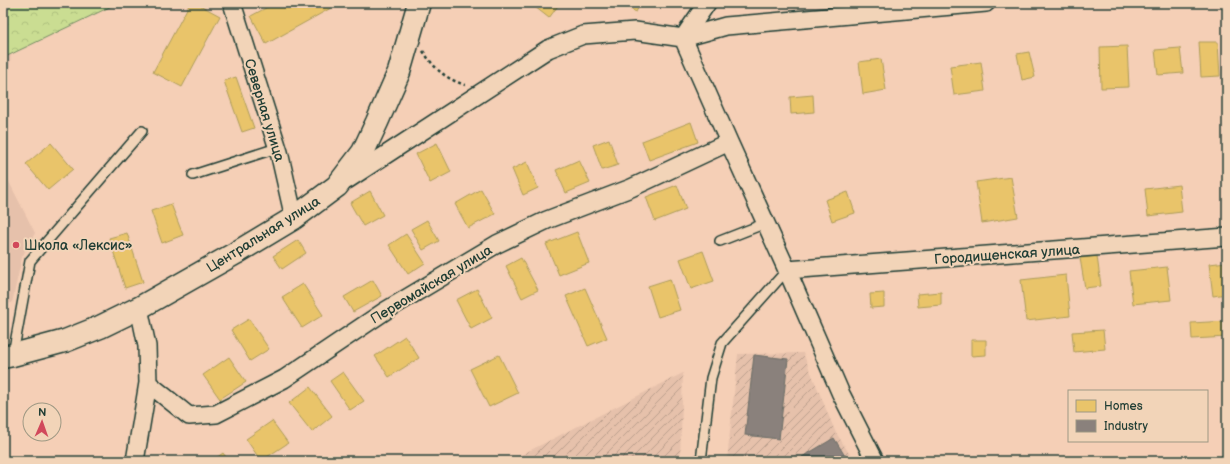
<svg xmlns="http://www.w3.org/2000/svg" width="1230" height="464" viewBox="0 0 1230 464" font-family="'Balsamiq Sans',sans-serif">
  <defs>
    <pattern id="industrial-furrows" width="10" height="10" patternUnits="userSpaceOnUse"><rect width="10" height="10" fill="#e6c1ab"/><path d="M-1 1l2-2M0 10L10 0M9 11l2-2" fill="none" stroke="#ba9e8c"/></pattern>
    <pattern id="park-crowns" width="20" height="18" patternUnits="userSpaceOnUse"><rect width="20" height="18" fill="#cadd92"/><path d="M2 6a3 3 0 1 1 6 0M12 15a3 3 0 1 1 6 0" fill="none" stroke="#adbf7e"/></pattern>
  </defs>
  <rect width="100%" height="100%" fill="#f5cfb6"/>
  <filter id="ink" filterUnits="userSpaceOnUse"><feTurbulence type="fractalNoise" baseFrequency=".025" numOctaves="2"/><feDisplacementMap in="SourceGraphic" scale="8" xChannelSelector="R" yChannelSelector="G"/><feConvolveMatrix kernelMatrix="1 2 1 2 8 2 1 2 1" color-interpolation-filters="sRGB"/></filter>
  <g filter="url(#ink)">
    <path fill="#e6c1ab" d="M 11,54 L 3,130 L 3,58 Z
      M 3,170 L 35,233 L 22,257 L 12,303 L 3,304 Z"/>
    <path fill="url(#industrial-furrows)" d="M 803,353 L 835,431 L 854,461 L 727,461 L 738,354 Z
      M 683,373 L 680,461 L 509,461 Z"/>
    <path fill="url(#park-crowns)" stroke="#748d63" d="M 3,3 L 118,3 L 3,58 Z"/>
    <path fill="#e9c46a" stroke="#ac9c5a" d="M 190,3 L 196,3 L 220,16 L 182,87 L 153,72 Z
      M 275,3 L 340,3 L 266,44 L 251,16 Z
      M 530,3 L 560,3 L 549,18 Z
      M 620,3 L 641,3 L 636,12 Z
      M 1199,42 L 1218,42 L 1220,76 L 1201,77 Z
      M 1127,46 L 1129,87 L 1101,88 L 1100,47 Z
      M 1180,48 L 1183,73 L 1158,75 L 1155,50 Z
      M 1029,52 L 1035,77 L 1022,80 L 1017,54 Z
      M 881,59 L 886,90 L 863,94 L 859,62 Z
      M 981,62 L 985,91 L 954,95 L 950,66 Z
      M 236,77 L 254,128 L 242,132 L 224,81 Z
      M 813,95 L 814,112 L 791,114 L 790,97 Z
      M 691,122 L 698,142 L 649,160 L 642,141 Z
      M 609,139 L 618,165 L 602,170 L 593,145 Z
      M 51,143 L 73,169 L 48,190 L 26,164 Z
      M 437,143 L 451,172 L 430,183 L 416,154 Z
      M 579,160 L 590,183 L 566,193 L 556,170 Z
      M 527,162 L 538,188 L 523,195 L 512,169 Z
      M 1011,177 L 1018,217 L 982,223 L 976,182 Z
      M 677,185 L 686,209 L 655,221 L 646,197 Z
      M 1179,185 L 1182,212 L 1148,216 L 1145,189 Z
      M 481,189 L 495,214 L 468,228 L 455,204 Z
      M 370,191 L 383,215 L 363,226 L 350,203 Z
      M 848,192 L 855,213 L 832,221 L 825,200 Z
      M 171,204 L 183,235 L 162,243 L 151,211 Z
      M 427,220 L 439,241 L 423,250 L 411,229 Z
      M 577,232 L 589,263 L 559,275 L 546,244 Z
      M 127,233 L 143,282 L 125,288 L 109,238 Z
      M 406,234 L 425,263 L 408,274 L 389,245 Z
      M 298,240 L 306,253 L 282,269 L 273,256 Z
      M 703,251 L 714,281 L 691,289 L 680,259 Z
      M 1097,256 L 1101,286 L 1085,288 L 1080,258 Z
      M 521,258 L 538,290 L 522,298 L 506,266 Z
      M 1227,262 L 1227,294 L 1213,296 L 1209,264 Z
      M 1167,267 L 1171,300 L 1133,304 L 1129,271 Z
      M 1066,275 L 1070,316 L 1026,321 L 1021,280 Z
      M 670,279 L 680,310 L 658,317 L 648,286 Z
      M 373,280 L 382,296 L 353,312 L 344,297 Z
      M 303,284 L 323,315 L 302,328 L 282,297 Z
      M 585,288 L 607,338 L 588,346 L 566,296 Z
      M 477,289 L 492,318 L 471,329 L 456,300 Z
      M 941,292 L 941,305 L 918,307 L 917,294 Z
      M 884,293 L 884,307 L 871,308 L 870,294 Z
      M 249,319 L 269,349 L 250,361 L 231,330 Z
      M 1227,321 L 1227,337 L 1192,339 L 1191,323 Z
      M 1103,330 L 1105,349 L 1074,352 L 1072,332 Z
      M 405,336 L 419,358 L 389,377 L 375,356 Z
      M 971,340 L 986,340 L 986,355 L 971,356 Z
      M 499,355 L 518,393 L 489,407 L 470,369 Z
      M 229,357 L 246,382 L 220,399 L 203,375 Z
      M 343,372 L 364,401 L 350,410 L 330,381 Z
      M 310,387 L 332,416 L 312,432 L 289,403 Z
      M 272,421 L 288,443 L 261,461 L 246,439 Z
      M 223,453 L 229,461 L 212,461 Z"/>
    <path fill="#8a817c" stroke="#6a6d66" d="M 754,355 L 788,359 L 779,439 L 745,435 Z
      M 834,438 L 848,461 L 805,461 L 802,457 Z
      M 743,458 L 769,461 L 743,461 Z"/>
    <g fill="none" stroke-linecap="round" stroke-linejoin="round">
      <defs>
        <path id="service" d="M 193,175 L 277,148
          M 720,241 L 766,223
          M 13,354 L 30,261 L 142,131
          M 701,461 L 711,378 L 722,343 L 787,270"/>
        <path id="minor" d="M 232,3 L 279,152 L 294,218
          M 683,38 L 729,142 L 787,270 L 841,394 L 875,461
          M 683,38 L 707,3
          M 347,180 L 548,49 L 583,35 L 635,31 L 683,38 L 726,26 L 986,3
          M 787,270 L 1227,237
          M 148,383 L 189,416 L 216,414 L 284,379 L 385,311 L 497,244 L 547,220 L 631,188 L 729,142
          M 135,461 L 148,383 L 147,346 L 139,308"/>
        <path id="tertiary" d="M 3,357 L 13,355 L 65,341 L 100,327 L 139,308 L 236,253 L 294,218 L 337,186 L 363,152 L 377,122 L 399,72 L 419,3"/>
      </defs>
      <use href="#service" stroke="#1f3d34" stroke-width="12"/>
      <use href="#minor" stroke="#1f3d34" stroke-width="20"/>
      <use href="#tertiary" stroke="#1f3d34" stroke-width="25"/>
      <path stroke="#1f3d34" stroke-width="2.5" stroke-dasharray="3 3" stroke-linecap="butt" d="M 423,51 C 435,69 444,78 465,85"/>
      <use href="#service" stroke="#f2d4b8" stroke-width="9"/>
      <use href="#minor" stroke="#f2d4b8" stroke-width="17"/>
      <use href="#tertiary" stroke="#f2d4b8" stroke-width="22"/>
    </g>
  </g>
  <circle fill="#d1495b" stroke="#f2d4b8" stroke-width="1.5" cx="16" cy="245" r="4"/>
  <g text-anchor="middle" stroke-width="4" stroke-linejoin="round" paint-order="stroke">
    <g font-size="14" fill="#1f3d34" stroke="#f2d4b8">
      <text transform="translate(265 110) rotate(73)" y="5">Северная улица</text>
      <text transform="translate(263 234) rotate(-32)" y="5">Центральная улица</text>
      <text transform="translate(1007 254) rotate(-4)" y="5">Городищенская улица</text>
      <text transform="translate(431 284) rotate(-31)" y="5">Первомайская улица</text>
    </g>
    <g font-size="14" fill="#1f3d34" stroke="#f2d4b8" text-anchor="start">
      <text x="24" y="250">Школа «Лексис»</text>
    </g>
  </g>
  <rect width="1230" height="464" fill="none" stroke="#f2d4b8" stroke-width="16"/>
  <rect x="8" y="8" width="1214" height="448" fill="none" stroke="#1f3d34" stroke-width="1.5" filter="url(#ink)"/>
  <rect x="1068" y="390" width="140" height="52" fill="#f2d4b8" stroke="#9e9883"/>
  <rect x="1076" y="400" width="20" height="12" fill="#e9c46a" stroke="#9e9883"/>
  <text x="1104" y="410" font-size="12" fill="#1f3d34">Homes</text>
  <rect x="1076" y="420" width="20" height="12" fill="#8a817c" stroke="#9e9883"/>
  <text x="1104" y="430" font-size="12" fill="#1f3d34">Industry</text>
  <g transform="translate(42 422) rotate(2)"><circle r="19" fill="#f2d4b8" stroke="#9e9883"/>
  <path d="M0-3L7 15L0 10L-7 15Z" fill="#d1495b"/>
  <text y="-6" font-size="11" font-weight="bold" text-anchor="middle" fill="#1f3d34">N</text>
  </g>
</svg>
